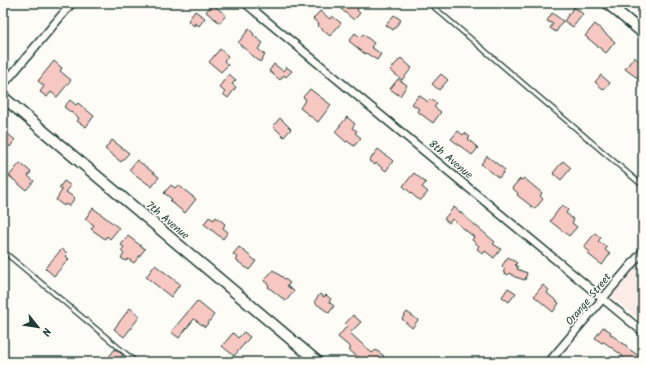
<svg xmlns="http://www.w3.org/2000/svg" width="646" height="365" viewBox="0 0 646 365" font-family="Kalam,sans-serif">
  <rect width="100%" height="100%" fill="#fdfcf7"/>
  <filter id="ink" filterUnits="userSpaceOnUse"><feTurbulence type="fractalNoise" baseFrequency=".025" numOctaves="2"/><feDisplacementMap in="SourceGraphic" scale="8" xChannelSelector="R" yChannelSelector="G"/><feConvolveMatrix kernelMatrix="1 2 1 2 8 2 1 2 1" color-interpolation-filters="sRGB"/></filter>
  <g filter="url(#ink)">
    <path fill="#fbece7" d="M 643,258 L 643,323 L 613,298 L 613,293 Z"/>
    <path fill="#f7c7c2" stroke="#1f3d34" d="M 345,3 L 348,3 L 352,6 L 355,3 L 359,6 L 357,10 L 360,13 L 354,20 L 341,9 Z
      M 212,4 L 226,15 L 220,23 L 206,12 Z
      M 574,7 L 583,14 L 573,27 L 564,21 Z
      M 195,11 L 205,18 L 199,26 L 195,23 L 194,26 L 188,21 Z
      M 320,11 L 330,19 L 332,16 L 341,23 L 330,36 L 318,26 L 319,24 L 313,19 Z
      M 552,13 L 563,21 L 556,32 L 550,28 L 553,24 L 547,21 Z
      M 394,15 L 401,20 L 393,30 L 386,25 Z
      M 595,24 L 615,42 L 606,53 L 585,36 Z
      M 249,29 L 254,34 L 253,35 L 263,43 L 258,49 L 265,55 L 260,62 L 238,43 Z
      M 355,33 L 360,37 L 363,34 L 374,43 L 371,47 L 381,54 L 377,60 L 366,53 L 365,54 L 349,41 Z
      M 220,49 L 228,56 L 224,61 L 228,65 L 221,72 L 209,62 Z
      M 634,57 L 643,64 L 643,82 L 625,69 Z
      M 401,58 L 412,68 L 402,80 L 390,70 Z
      M 54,61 L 62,68 L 60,71 L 71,80 L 57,97 L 51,92 L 47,97 L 40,92 L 44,86 L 38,81 Z
      M 274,64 L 283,71 L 286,67 L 292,71 L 286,77 L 284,75 L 280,80 L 269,71 Z
      M 229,74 L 236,80 L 232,84 L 236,87 L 228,98 L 223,94 L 225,92 L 219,87 Z
      M 441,74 L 448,80 L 439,90 L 432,84 Z
      M 601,75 L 610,83 L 604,90 L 595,82 Z
      M 398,79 L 407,85 L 400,96 L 390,89 Z
      M 310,89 L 331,105 L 318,122 L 300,108 L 306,99 L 303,97 Z
      M 419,95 L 428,102 L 431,99 L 437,104 L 434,107 L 441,112 L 433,123 L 417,111 L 419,109 L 412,104 Z
      M 70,100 L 76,105 L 78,103 L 94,116 L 86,127 L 77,121 L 79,118 L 64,107 Z
      M 347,117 L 355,124 L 352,128 L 357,131 L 355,133 L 361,138 L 354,146 L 347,141 L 346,142 L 335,132 Z
      M 280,118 L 291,129 L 284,137 L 273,126 Z
      M 458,131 L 463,135 L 465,133 L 470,137 L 468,139 L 478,148 L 472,155 L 451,139 Z
      M 3,133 L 5,135 L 7,133 L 15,140 L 10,147 L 7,144 L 3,149 Z
      M 112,140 L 129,153 L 121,162 L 105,149 Z
      M 378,149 L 393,161 L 386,171 L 376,163 L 375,165 L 369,161 Z
      M 487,156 L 505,170 L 499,178 L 481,164 Z
      M 137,160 L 159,177 L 152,187 L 129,170 Z
      M 563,161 L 571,168 L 561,180 L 553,173 Z
      M 20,163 L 31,172 L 28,176 L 34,181 L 26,190 L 9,176 Z
      M 414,173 L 426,183 L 422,187 L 428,192 L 420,201 L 403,186 Z
      M 524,178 L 542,193 L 540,196 L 543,199 L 535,209 L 517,195 L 518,193 L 512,188 L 520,179 L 522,180 Z
      M 64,181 L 71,186 L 66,192 L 75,198 L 69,206 L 65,204 L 64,206 L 56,200 L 62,190 L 59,188 Z
      M 171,185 L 175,188 L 178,185 L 196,199 L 185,213 L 170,201 L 172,199 L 164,193 Z
      M 562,205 L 568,210 L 566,213 L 574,220 L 572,223 L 577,227 L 569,236 L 550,221 Z
      M 454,207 L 495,242 L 493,244 L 501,249 L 494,258 L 485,251 L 483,254 L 477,249 L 479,246 L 472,240 L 474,237 L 452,219 L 449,223 L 444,219 Z
      M 93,208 L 119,228 L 110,239 L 107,236 L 105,239 L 91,229 L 94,225 L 85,219 Z
      M 209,217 L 214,220 L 216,217 L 225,224 L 223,228 L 228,232 L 223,239 L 204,224 Z
      M 595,233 L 601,238 L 598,241 L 607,247 L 605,250 L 610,254 L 602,265 L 588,254 L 590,252 L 584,247 Z
      M 128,236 L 145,249 L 134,263 L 128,259 L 126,261 L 121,258 L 124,254 L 121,251 L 124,247 L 121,245 Z
      M 239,247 L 256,261 L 249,270 L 236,260 L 238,258 L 233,254 Z
      M 62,249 L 67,253 L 65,255 L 69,259 L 54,276 L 45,268 Z
      M 508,257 L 517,263 L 515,265 L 518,267 L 517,269 L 527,273 L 525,280 L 515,277 L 510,273 L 508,275 L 503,272 L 505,269 L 502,266 Z
      M 155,265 L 180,284 L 171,297 L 146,277 Z
      M 273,270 L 290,283 L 287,286 L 294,291 L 286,301 L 268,287 L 269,285 L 264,281 Z
      M 543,285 L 549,290 L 547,293 L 559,303 L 553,312 L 534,296 Z
      M 508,288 L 516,293 L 509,302 L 502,297 Z
      M 320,294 L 324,297 L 326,295 L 331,299 L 329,302 L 334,306 L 329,313 L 314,302 Z
      M 197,301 L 214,315 L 205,327 L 194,319 L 179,338 L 171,332 Z
      M 130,308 L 140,316 L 124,337 L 114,329 Z
      M 407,312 L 418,320 L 412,328 L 402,319 Z
      M 353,315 L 361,322 L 350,333 L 372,353 L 376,350 L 384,356 L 379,362 L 364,362 L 349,350 L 351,348 L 338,337 L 347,326 L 345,324 Z
      M 603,327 L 611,332 L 610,334 L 627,346 L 626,347 L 643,359 L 643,362 L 629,362 L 622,357 L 623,356 L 604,342 L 602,343 L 595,338 Z
      M 244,332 L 250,337 L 234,356 L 222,346 L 233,333 L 238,338 Z
      M 115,349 L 123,355 L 118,362 L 114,362 L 108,358 Z"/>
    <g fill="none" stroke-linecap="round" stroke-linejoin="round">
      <defs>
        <path id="lane" d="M 429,3 L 643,186
          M 3,251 L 136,362"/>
        <path id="street" d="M 245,3 L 643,332
          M 3,85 L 72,3
          M 549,362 L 643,251"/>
        <path id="secondary" d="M 607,3 L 643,33
          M 3,97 L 318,362"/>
      </defs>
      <use href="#lane" stroke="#1f3d34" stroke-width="6"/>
      <use href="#street" stroke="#1f3d34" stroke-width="10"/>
      <use href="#secondary" stroke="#1f3d34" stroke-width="13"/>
      <use href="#lane" stroke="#fdfcf7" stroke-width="3.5"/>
      <use href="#street" stroke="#fdfcf7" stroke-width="7"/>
      <use href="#secondary" stroke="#fdfcf7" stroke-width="10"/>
    </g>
  </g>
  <g text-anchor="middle" stroke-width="3" stroke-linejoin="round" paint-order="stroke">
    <g font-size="11" fill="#1f3d34" stroke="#fdfcf7">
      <text transform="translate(451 159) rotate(40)" y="4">8th Avenue</text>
      <text transform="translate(168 220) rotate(40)" y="4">7th Avenue</text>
      <text transform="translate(588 299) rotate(-50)" y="4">Orange Street</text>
    </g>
  </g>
  <rect width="646" height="365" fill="none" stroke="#fdfcf7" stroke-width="16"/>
  <rect x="8" y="8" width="630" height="349" fill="none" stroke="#1f3d34" stroke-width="1.5" filter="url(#ink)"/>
  <g transform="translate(38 327) rotate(120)" stroke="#fdfcf7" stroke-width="3" paint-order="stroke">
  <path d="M0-3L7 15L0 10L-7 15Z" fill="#1f3d34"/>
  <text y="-6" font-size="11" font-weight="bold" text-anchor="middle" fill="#1f3d34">N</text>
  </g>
</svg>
